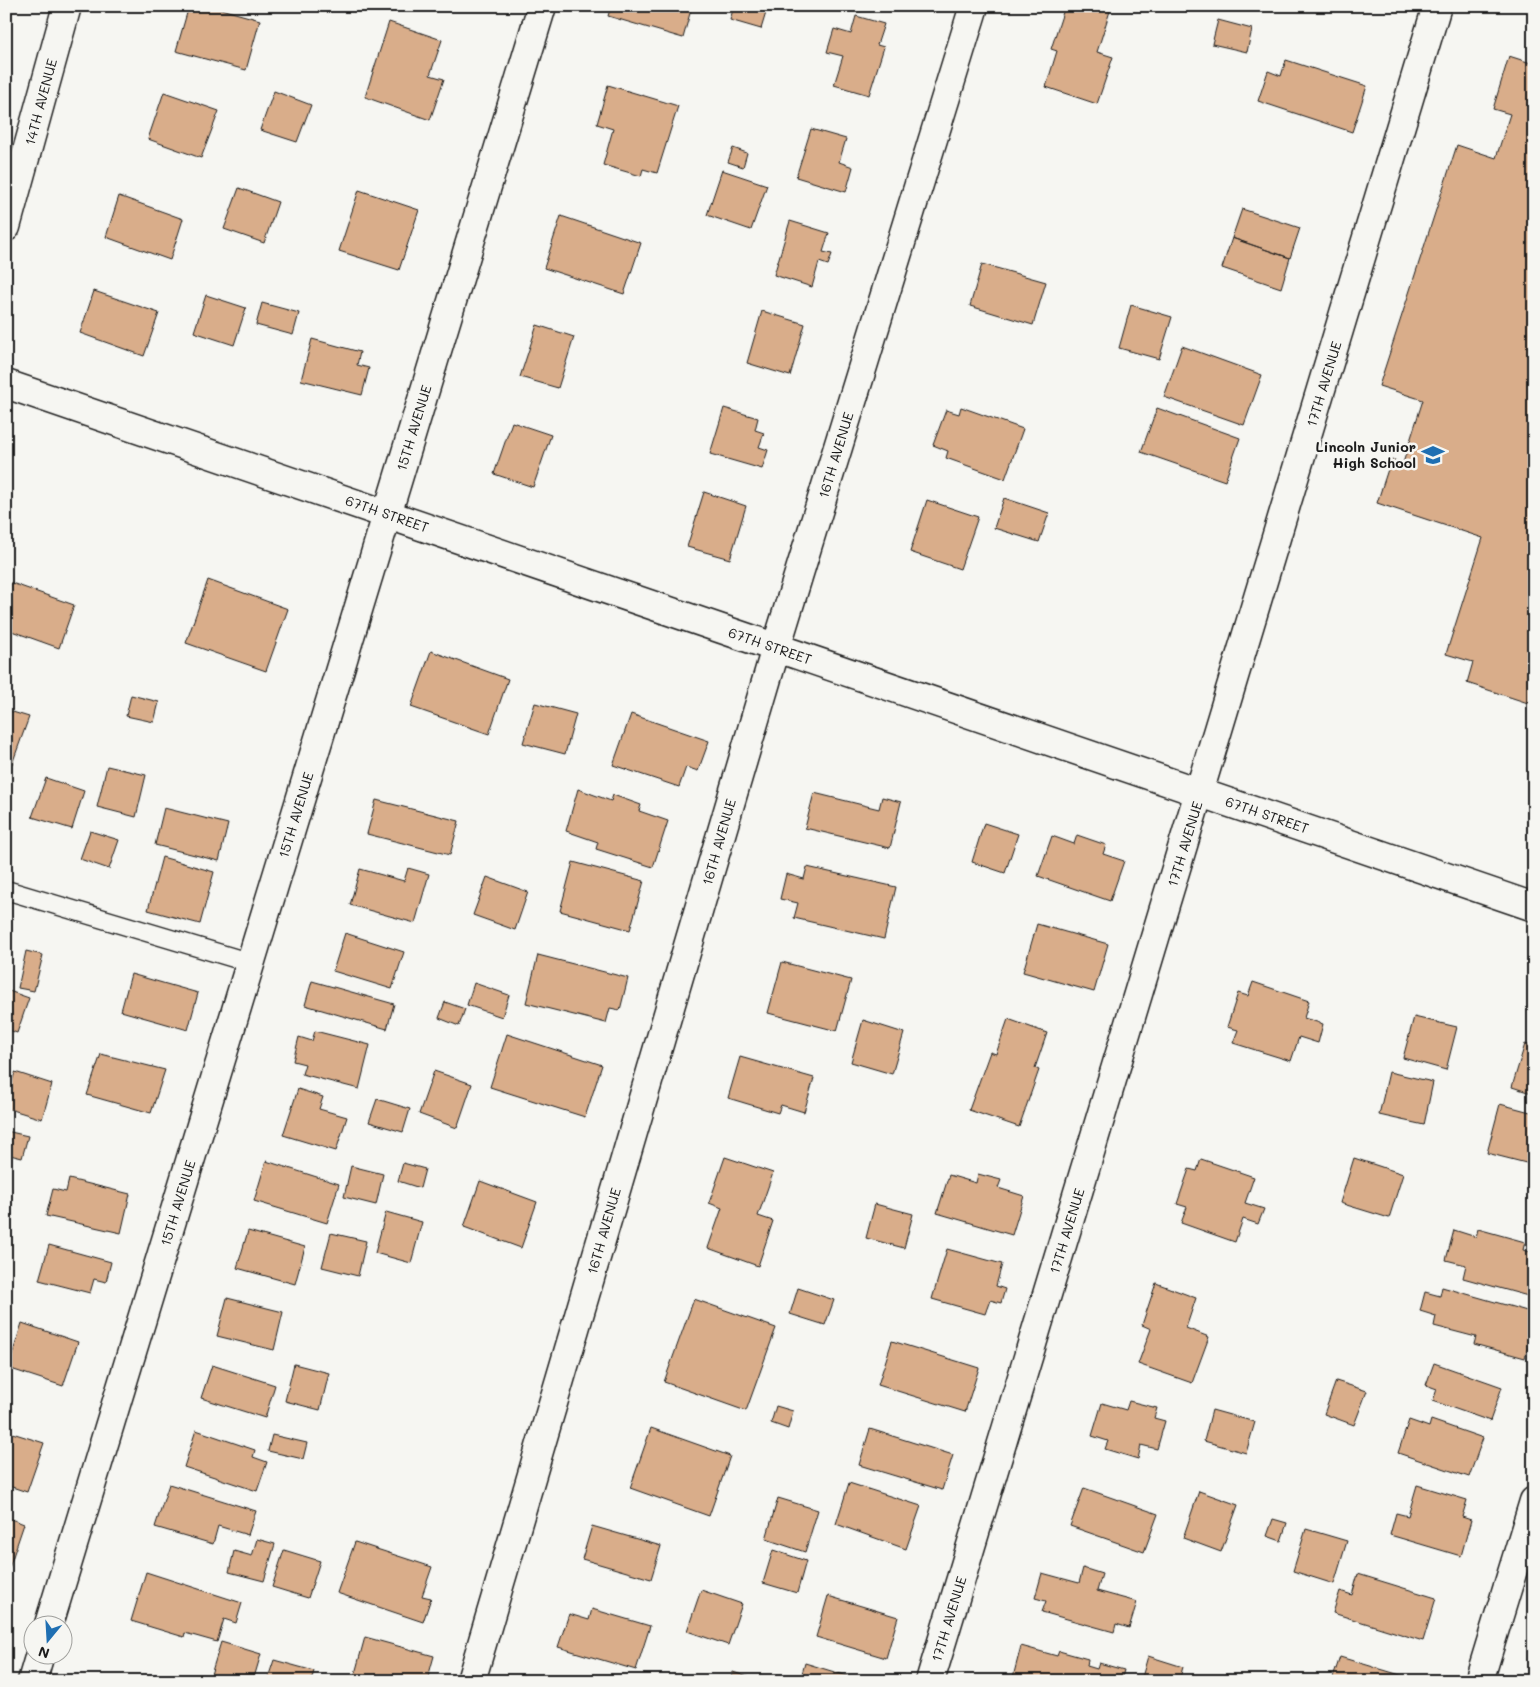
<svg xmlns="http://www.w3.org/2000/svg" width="1540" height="1687" viewBox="0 0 1540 1687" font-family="Mali,sans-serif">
  <rect width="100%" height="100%" fill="#f6f6f2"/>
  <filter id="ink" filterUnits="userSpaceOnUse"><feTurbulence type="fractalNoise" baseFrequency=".02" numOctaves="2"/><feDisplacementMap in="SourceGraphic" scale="10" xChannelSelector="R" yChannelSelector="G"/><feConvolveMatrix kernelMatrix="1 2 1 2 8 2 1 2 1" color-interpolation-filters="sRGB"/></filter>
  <g filter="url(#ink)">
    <path fill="#d9ad8a" stroke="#1c1c1c" d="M 189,6 L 210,6 L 260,20 L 246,70 L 176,51 Z
      M 611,6 L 692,6 L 683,38 L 608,16 Z
      M 734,6 L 768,6 L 761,29 L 730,20 Z
      M 1065,6 L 1093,6 L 1110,11 L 1097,52 L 1113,57 L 1097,104 L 1046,87 L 1057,51 L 1051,49 Z
      M 856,16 L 884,24 L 877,45 L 884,47 L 869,95 L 834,85 L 843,56 L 827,52 L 834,29 L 851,34 Z
      M 1218,20 L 1252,29 L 1247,52 L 1212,44 Z
      M 389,22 L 442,40 L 430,75 L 444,79 L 430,120 L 365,97 Z
      M 1509,56 L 1534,64 L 1534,705 L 1467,683 L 1473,662 L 1446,654 L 1483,538 L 1377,503 L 1391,460 L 1403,463 L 1423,400 L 1379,386 L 1457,145 L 1496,158 L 1510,114 L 1493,109 Z
      M 1286,60 L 1367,86 L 1352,132 L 1258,101 L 1268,71 L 1281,76 Z
      M 608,85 L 678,106 L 657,173 L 643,169 L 641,176 L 603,165 L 613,129 L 597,124 Z
      M 274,91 L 311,105 L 297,142 L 260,130 Z
      M 164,92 L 219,111 L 201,158 L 148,139 Z
      M 811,129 L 846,139 L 839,162 L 853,167 L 846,192 L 796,177 Z
      M 733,148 L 747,153 L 743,167 L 728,162 Z
      M 722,170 L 767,185 L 751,230 L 707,215 Z
      M 239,188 L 278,202 L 264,243 L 224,229 Z
      M 359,190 L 419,210 L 399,270 L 339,251 Z
      M 119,196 L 183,219 L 170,260 L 106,237 Z
      M 1242,209 L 1300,228 L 1290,258 L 1232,238 Z
      M 561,216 L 641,243 L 624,294 L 544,268 Z
      M 790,221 L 829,233 L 823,252 L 832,254 L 828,265 L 819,262 L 812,287 L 774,275 Z
      M 1232,238 L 1290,258 L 1281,288 L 1222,268 Z
      M 982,264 L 1046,282 L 1033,325 L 970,306 Z
      M 94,291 L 159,313 L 144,356 L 80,333 Z
      M 206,295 L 246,308 L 234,345 L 194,332 Z
      M 262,303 L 299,313 L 293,335 L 256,325 Z
      M 1131,305 L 1172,317 L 1159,359 L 1119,348 Z
      M 762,311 L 805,324 L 790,376 L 747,363 Z
      M 537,325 L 574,337 L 558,388 L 520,377 Z
      M 312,339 L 360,352 L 357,365 L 369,368 L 362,395 L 301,380 Z
      M 1182,346 L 1262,375 L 1244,425 L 1164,397 Z
      M 961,407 L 1023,429 L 1005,479 L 946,458 L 948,451 L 933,445 L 946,410 L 959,414 Z
      M 724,408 L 758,418 L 755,430 L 764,433 L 759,447 L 768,450 L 762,469 L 710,454 Z
      M 1157,408 L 1240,438 L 1225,481 L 1141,452 Z
      M 512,422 L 551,435 L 533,487 L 494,474 Z
      M 704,492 L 746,506 L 730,559 L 687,547 Z
      M 1004,498 L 1049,513 L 1039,542 L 994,528 Z
      M 927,500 L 978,517 L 960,569 L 910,552 Z
      M 208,580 L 288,609 L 266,671 L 186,643 Z
      M 6,581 L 74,605 L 59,648 L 6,629 Z
      M 431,651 L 508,679 L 489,734 L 411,707 Z
      M 131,695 L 159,702 L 154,722 L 126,716 Z
      M 535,703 L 576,714 L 565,754 L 523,743 Z
      M 6,710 L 29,717 L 12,764 L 6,762 Z
      M 631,714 L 709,741 L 698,771 L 686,767 L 679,787 L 613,765 Z
      M 107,766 L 146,775 L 136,817 L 97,807 Z
      M 46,778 L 84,791 L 72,829 L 32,817 Z
      M 578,789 L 611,801 L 613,795 L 641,805 L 639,811 L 668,821 L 653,867 L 596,849 L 598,842 L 566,831 Z
      M 814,793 L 879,809 L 882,797 L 901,802 L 890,848 L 805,828 Z
      M 376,800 L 459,821 L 450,855 L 367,834 Z
      M 164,808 L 228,824 L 219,861 L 155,845 Z
      M 984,823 L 1018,834 L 1005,873 L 972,862 Z
      M 90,831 L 119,840 L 109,869 L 80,859 Z
      M 1077,835 L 1106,845 L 1103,854 L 1124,861 L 1110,901 L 1038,876 L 1052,836 L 1074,844 Z
      M 162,857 L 214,872 L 200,924 L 148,910 Z
      M 573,862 L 644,881 L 630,930 L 560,911 Z
      M 807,867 L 896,887 L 884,939 L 794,918 L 798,903 L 780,899 L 786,874 L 804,879 Z
      M 408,868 L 429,874 L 415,923 L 350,905 L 360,869 L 404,881 Z
      M 487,877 L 528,892 L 515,930 L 473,915 Z
      M 1037,924 L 1108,944 L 1094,992 L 1023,972 Z
      M 345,933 L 404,952 L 392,989 L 333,971 Z
      M 26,951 L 43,955 L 34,991 L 18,988 Z
      M 538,955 L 628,978 L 620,1010 L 610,1008 L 606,1023 L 526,1003 Z
      M 782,962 L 851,980 L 837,1031 L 768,1013 Z
      M 131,974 L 198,993 L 188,1030 L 121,1011 Z
      M 312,981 L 394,1004 L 387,1029 L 305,1005 Z
      M 1253,982 L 1309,1001 L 1304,1018 L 1323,1024 L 1318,1043 L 1299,1037 L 1291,1061 L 1233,1043 L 1238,1030 L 1227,1027 L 1238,993 L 1248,996 Z
      M 474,983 L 509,995 L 502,1017 L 467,1005 Z
      M 6,990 L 29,998 L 17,1033 L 6,1029 Z
      M 445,1002 L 465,1009 L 459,1026 L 439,1018 Z
      M 1414,1017 L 1457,1027 L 1446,1070 L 1403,1058 Z
      M 1008,1019 L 1047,1033 L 1035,1068 L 1039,1070 L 1019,1127 L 969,1110 L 990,1052 L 996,1054 Z
      M 863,1020 L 904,1033 L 892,1074 L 851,1062 Z
      M 315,1031 L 370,1045 L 359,1089 L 302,1074 L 305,1064 L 293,1061 L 299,1037 L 312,1041 Z
      M 507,1034 L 602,1065 L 585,1117 L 490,1087 Z
      M 1525,1044 L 1534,1047 L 1534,1094 L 1512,1087 Z
      M 101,1054 L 165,1070 L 151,1113 L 87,1095 Z
      M 740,1057 L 814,1078 L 804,1112 L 781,1105 L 778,1113 L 728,1098 Z
      M 434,1071 L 472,1084 L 457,1128 L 419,1114 Z
      M 15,1072 L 52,1084 L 42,1119 L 6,1108 L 6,1100 Z
      M 1389,1072 L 1433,1082 L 1424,1125 L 1379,1115 Z
      M 298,1089 L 323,1097 L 319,1109 L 347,1117 L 336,1151 L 283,1135 Z
      M 377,1099 L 410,1109 L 403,1132 L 369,1122 Z
      M 1500,1104 L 1534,1113 L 1534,1165 L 1487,1153 Z
      M 6,1131 L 28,1136 L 22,1158 L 6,1154 Z
      M 725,1157 L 773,1173 L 758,1216 L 773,1221 L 758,1266 L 708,1248 L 722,1208 L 709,1203 Z
      M 1354,1158 L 1403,1174 L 1389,1218 L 1340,1203 Z
      M 1201,1159 L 1254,1177 L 1245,1203 L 1264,1209 L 1258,1224 L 1243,1219 L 1235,1242 L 1181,1223 L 1187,1207 L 1177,1204 L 1189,1169 L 1197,1171 Z
      M 266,1161 L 339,1184 L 327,1223 L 254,1201 Z
      M 403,1163 L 425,1169 L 420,1188 L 398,1181 Z
      M 351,1166 L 383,1174 L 376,1205 L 344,1197 Z
      M 978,1174 L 1001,1180 L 998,1188 L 1024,1196 L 1012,1235 L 937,1213 L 949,1175 L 976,1183 Z
      M 69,1179 L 130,1194 L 121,1233 L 46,1216 L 53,1189 L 66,1192 Z
      M 480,1181 L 537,1202 L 521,1248 L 464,1227 Z
      M 875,1204 L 913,1214 L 904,1248 L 866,1238 Z
      M 386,1212 L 422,1222 L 411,1263 L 375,1253 Z
      M 1478,1229 L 1525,1242 L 1523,1250 L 1534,1253 L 1534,1276 L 1528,1296 L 1463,1278 L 1466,1265 L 1446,1260 L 1454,1230 L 1476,1237 Z
      M 248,1231 L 305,1247 L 295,1284 L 237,1268 Z
      M 331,1233 L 366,1241 L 358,1276 L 322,1267 Z
      M 49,1245 L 111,1262 L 106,1282 L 94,1279 L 90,1293 L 39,1280 Z
      M 947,1249 L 1002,1264 L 996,1286 L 1005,1289 L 1001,1303 L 990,1300 L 985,1314 L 932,1299 Z
      M 1156,1283 L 1196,1298 L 1186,1328 L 1209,1337 L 1192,1383 L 1138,1364 L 1151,1329 L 1142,1325 Z
      M 1442,1287 L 1534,1313 L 1534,1324 L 1525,1358 L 1474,1344 L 1476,1337 L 1434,1326 L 1436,1316 L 1420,1311 L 1425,1292 L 1440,1296 Z
      M 798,1288 L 834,1300 L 825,1325 L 790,1314 Z
      M 227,1298 L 283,1312 L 274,1350 L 217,1336 Z
      M 694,1299 L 776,1328 L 746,1411 L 664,1382 Z
      M 22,1323 L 78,1342 L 63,1386 L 8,1368 Z
      M 892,1341 L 979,1368 L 965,1412 L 878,1385 Z
      M 1434,1363 L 1502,1387 L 1490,1421 L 1433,1401 L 1437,1389 L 1426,1385 Z
      M 294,1364 L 329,1373 L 320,1410 L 285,1401 Z
      M 212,1365 L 275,1385 L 265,1418 L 201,1398 Z
      M 1336,1381 L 1367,1391 L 1354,1425 L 1324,1414 Z
      M 1129,1401 L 1157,1408 L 1154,1418 L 1165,1421 L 1157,1449 L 1141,1445 L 1138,1459 L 1105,1449 L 1108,1441 L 1092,1436 L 1102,1403 L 1126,1410 Z
      M 776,1406 L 793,1411 L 788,1429 L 771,1423 Z
      M 1212,1410 L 1255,1422 L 1246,1453 L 1204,1441 Z
      M 1409,1420 L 1429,1427 L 1431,1420 L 1483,1438 L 1469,1477 L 1398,1453 Z
      M 651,1428 L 730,1456 L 709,1516 L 630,1488 Z
      M 870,1429 L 953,1455 L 942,1490 L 859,1465 Z
      M 196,1430 L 255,1450 L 253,1457 L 267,1462 L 257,1491 L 184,1467 Z
      M 6,1431 L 44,1443 L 27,1492 L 6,1485 Z
      M 272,1435 L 307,1443 L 303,1459 L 268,1451 Z
      M 849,1483 L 921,1506 L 906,1549 L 836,1524 Z
      M 169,1484 L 256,1511 L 248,1535 L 218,1526 L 213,1544 L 155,1527 Z
      M 1417,1485 L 1467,1500 L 1462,1517 L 1471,1520 L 1461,1556 L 1390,1535 L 1396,1513 L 1408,1516 Z
      M 1084,1488 L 1158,1514 L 1144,1552 L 1070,1526 Z
      M 1199,1491 L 1238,1505 L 1221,1552 L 1183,1538 Z
      M 778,1498 L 818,1510 L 805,1552 L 766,1539 Z
      M 6,1517 L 24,1524 L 8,1571 L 6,1570 Z
      M 1273,1519 L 1287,1523 L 1281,1541 L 1267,1536 Z
      M 592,1526 L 661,1546 L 651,1579 L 582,1559 Z
      M 1306,1529 L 1347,1541 L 1334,1584 L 1293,1571 Z
      M 257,1539 L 275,1544 L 264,1581 L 229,1572 L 234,1551 L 252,1556 Z
      M 355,1542 L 432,1567 L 422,1596 L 431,1598 L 423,1622 L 337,1593 Z
      M 284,1550 L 320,1561 L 308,1598 L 272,1587 Z
      M 773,1550 L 806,1561 L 797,1593 L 763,1583 Z
      M 1083,1568 L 1102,1574 L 1097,1591 L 1137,1602 L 1129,1628 L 1116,1624 L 1114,1632 L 1042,1612 L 1046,1601 L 1035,1598 L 1042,1573 L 1079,1583 Z
      M 146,1572 L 242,1603 L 236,1623 L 224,1619 L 217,1642 L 185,1633 L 184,1637 L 131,1621 Z
      M 1358,1574 L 1436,1598 L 1423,1641 L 1333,1613 L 1340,1591 L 1352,1595 Z
      M 701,1590 L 742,1604 L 728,1645 L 687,1631 Z
      M 828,1596 L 898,1617 L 886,1658 L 816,1637 Z
      M 592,1609 L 650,1626 L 636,1670 L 558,1647 L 569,1614 L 589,1620 Z
      M 365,1637 L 434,1656 L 427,1681 L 416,1681 L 408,1678 L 407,1681 L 353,1681 Z
      M 221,1642 L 261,1654 L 253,1681 L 209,1681 Z
      M 1021,1646 L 1057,1656 L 1059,1651 L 1088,1659 L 1087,1666 L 1097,1669 L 1099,1663 L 1124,1670 L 1121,1681 L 1012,1681 Z
      M 1148,1656 L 1183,1667 L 1179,1681 L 1141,1681 Z
      M 1340,1657 L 1417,1680 L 1416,1681 L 1332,1681 Z
      M 274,1660 L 314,1671 L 311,1681 L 267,1681 Z
      M 805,1663 L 864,1681 L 800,1681 Z
      M 733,1672 L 760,1681 L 730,1681 Z"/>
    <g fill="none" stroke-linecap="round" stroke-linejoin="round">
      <defs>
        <path id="service" d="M 6,890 L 251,963"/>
        <path id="minor" d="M 6,227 L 67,6
          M 6,384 L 1534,907
          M 49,1624 L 542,6
          M 32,1681 L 40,1654
          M 471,1681 L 776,648 L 974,6
          M 930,1681 L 1437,6
          M 1479,1681 L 1534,1501"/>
      </defs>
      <use href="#service" stroke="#1c1c1c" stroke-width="21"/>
      <use href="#minor" stroke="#1c1c1c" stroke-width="31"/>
      <use href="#service" stroke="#f6f6f2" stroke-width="18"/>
      <use href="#minor" stroke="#f6f6f2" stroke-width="28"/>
    </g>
  </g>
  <defs>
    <symbol id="school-bare" viewBox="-9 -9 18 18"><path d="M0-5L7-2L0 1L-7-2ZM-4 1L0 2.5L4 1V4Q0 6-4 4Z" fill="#1f6fb2" stroke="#f6f6f2" stroke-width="2.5" paint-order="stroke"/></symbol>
  </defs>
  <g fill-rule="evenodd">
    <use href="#school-bare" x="1417" y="439" width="32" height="32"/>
  </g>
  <g text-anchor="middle" stroke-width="5" stroke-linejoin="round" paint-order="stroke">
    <g font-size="14" fill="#1c1c1c" stroke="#f6f6f2">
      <text transform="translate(41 102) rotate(-75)" y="5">14TH AVENUE</text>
      <text transform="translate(1324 384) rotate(-73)" y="5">17TH AVENUE</text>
      <text transform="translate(414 428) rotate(-73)" y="5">15TH AVENUE</text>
      <text transform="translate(836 455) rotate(-73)" y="5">16TH AVENUE</text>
      <text transform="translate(387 514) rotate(19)" y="5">67TH STREET</text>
      <text transform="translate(770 646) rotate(19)" y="5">67TH STREET</text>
      <text transform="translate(296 815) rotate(-73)" y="5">15TH AVENUE</text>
      <text transform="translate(1267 815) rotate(19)" y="5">67TH STREET</text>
      <text transform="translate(719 842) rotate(-74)" y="5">16TH AVENUE</text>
      <text transform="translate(1185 844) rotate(-73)" y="5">17TH AVENUE</text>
      <text transform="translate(178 1203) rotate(-73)" y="5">15TH AVENUE</text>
      <text transform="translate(604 1231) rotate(-74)" y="5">16TH AVENUE</text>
      <text transform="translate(1067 1231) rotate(-73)" y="5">17TH AVENUE</text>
      <text transform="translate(949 1619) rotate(-73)" y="5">17TH AVENUE</text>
    </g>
    <g font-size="14" font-weight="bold" fill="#1c1c1c" stroke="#f6f6f2" text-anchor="end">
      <text x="1416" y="452">Lincoln Junior<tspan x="1416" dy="16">High School</tspan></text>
    </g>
  </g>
  <rect width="1540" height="1687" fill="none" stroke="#f6f6f2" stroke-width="25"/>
  <rect x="12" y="12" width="1515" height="1662" fill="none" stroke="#1c1c1c" stroke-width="2" filter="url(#ink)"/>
  <g transform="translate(48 1640) rotate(198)"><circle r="24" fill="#f6f6f2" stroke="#9f9f9c"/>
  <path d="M0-4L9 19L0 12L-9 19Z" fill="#1f6fb2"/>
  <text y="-8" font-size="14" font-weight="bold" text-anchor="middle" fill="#1c1c1c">N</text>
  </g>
</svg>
